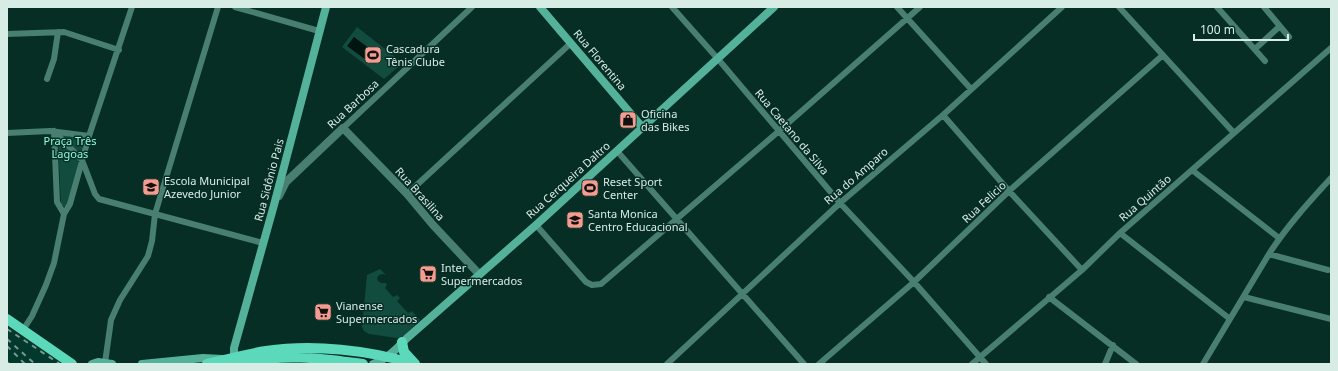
<svg xmlns="http://www.w3.org/2000/svg" width="1338" height="371" viewBox="0 0 1338 371" font-family="'Noto Sans',sans-serif">
  <rect width="100%" height="100%" fill="#062e25"/>
  <path fill="#02392d" d="M 7,326 L 65,364 L 7,364 Z"/>
  <path fill="#124c3f" d="M 357,27 L 403,63 L 384,79 L 342,47 Z
    M 69,133 L 81,138 L 84,141 L 67,207 L 61,206 L 58,139 L 61,135 Z
    M 380,269 L 386,275 L 383,274 L 379,275 L 377,278 L 378,281 L 381,283 L 386,283 L 387,285 L 385,288 L 393,297 L 397,295 L 400,298 L 397,301 L 408,313 L 412,311 L 420,320 L 405,335 L 397,338 L 369,334 L 364,331 L 362,327 L 367,275 Z"/>
  <path fill="#001510" d="M 354,37 L 373,51 L 366,60 L 347,46 Z"/>
  <g fill="none" stroke-linecap="round" stroke-linejoin="round">
    <path stroke="#487f70" stroke-width="6" d="M 235,7 L 319,31
      M 672,7 L 718,59 L 840,203 L 914,282 L 986,364
      M 897,7 L 971,89
      M 1119,7 L 1234,133
      M 1217,7 L 1265,61
      M 1264,7 L 1289,37
      M 7,34 L 64,32 L 119,50
      M 1255,49 L 1280,26
      M 47,79 L 54,59 L 58,32
      M 943,115 L 1009,191 L 1082,270
      M 343,128 L 472,7
      M 54,131 L 82,160 L 95,194 L 99,199 L 263,243
      M 54,131 L 57,202 L 64,214
      M 7,133 L 50,131 L 89,136
      M 617,151 L 804,364
      M 1192,170 L 1279,238
      M 407,194 L 571,43
      M 536,225 L 586,282 L 592,285 L 601,284 L 779,131 L 920,7
      M 1120,233 L 1230,319
      M 1269,254 L 1328,270
      M 1049,297 L 1136,364
      M 1244,297 L 1331,319
      M 23,330 L 32,316 L 46,285 L 54,263 L 64,214 L 70,204 L 89,136 L 132,7
      M 105,363 L 111,320 L 120,300 L 148,256 L 152,241 L 155,214 L 218,7
      M 667,364 L 840,203 L 943,115 L 1062,7
      M 819,364 L 914,282 L 1009,191 L 1163,55
      M 972,364 L 1082,270 L 1120,233 L 1331,48
      M 1105,364 L 1113,345
      M 1203,364 L 1269,254 C 1287,226 1309,202 1331,178"/>
    <path stroke="#487f70" stroke-width="8" d="M 279,196 L 286,182 L 343,128 L 407,194 L 433,225 L 479,274"/>
    <path stroke="#55b29a" stroke-width="8" d="M 540,7 L 643,128
      M 234,358 L 234,348 L 274,205 L 326,7
      M 92,364 L 98,362 L 112,364
      M 142,364 L 203,358 L 222,359
      M 373,364 C 386,360 397,349 406,339 L 536,225 L 774,7"/>
    <path stroke="#5cd9bb" stroke-width="10" d="M 7,319 L 72,364
      M 402,342 L 404,352 L 415,364
      M 207,364 C 227,360 246,354 266,351 C 313,344 369,350 414,364
      M 239,364 C 279,353 322,358 363,364"/>
    <path stroke="#7b9891" stroke-width="2" stroke-dasharray="5 5" stroke-linecap="butt" d="M 7,329 L 60,364
      M 7,339 L 35,364
      M 7,346 L 25,364
      M 7,362 L 9,364"/>
  </g>
  <defs>
    <symbol id="stadium-square" viewBox="-11 -11 22 22"><rect x="-9" y="-9" width="18" height="18" rx="4" fill="#f59c91" stroke="#062e25"/><path d="M0-5a6.5 5 0 1 0 0 10a6.5 5 0 1 0 0-10ZM-3.5-1.8h7v3.6h-7Z" fill="#111"/></symbol>
    <symbol id="shop-square" viewBox="-11 -11 22 22"><rect x="-9" y="-9" width="18" height="18" rx="4" fill="#f59c91" stroke="#062e25"/><path d="M-5-2.5h2.3a2.7 3.5 0 0 1 5.4 0H5L5.5 6h-11ZM-1.5-2.5h3a1.5 2.3 0 0 0-3 0Z" fill="#111"/></symbol>
    <symbol id="school-square" viewBox="-11 -11 22 22"><rect x="-9" y="-9" width="18" height="18" rx="4" fill="#f59c91" stroke="#062e25"/><path d="M0-5L7-2L0 1L-7-2ZM-4 1L0 2.5L4 1V4Q0 6-4 4Z" fill="#111"/></symbol>
    <symbol id="supermarket-square" viewBox="-11 -11 22 22"><rect x="-9" y="-9" width="18" height="18" rx="4" fill="#f59c91" stroke="#062e25"/><path d="M-6-5.5h2.5l.6 2H6L4.5 2H-2.5L-4.4-4H-6ZM-1.5 3.2a1.3 1.3 0 1 0 .1 0ZM3 3.2a1.3 1.3 0 1 0 .1 0Z" fill="#111"/></symbol>
  </defs>
  <g fill-rule="evenodd">
    <use href="#stadium-square" x="363" y="45" width="20" height="20"/>
    <use href="#shop-square" x="618" y="110" width="20" height="20"/>
    <use href="#school-square" x="141" y="177" width="20" height="20"/>
    <use href="#stadium-square" x="580" y="178" width="20" height="20"/>
    <use href="#school-square" x="565" y="210" width="20" height="20"/>
    <use href="#supermarket-square" x="418" y="264" width="20" height="20"/>
    <use href="#supermarket-square" x="313" y="302" width="20" height="20"/>
  </g>
  <g text-anchor="middle" stroke-width="3" stroke-linejoin="round" paint-order="stroke">
    <g font-size="11" fill="#d8ece6" stroke="#062e25" text-anchor="start">
      <text x="386" y="53">Cascadura<tspan x="386" dy="13">Tênis Clube</tspan></text>
      <text x="641" y="118">Oficina<tspan x="641" dy="13">das Bikes</tspan></text>
      <text x="164" y="185">Escola Municipal<tspan x="164" dy="13">Azevedo Junior</tspan></text>
      <text x="603" y="186">Reset Sport<tspan x="603" dy="13">Center</tspan></text>
      <text x="588" y="218">Santa Monica<tspan x="588" dy="13">Centro Educacional</tspan></text>
      <text x="441" y="272">Inter<tspan x="441" dy="13">Supermercados</tspan></text>
      <text x="336" y="310">Vianense<tspan x="336" dy="13">Supermercados</tspan></text>
    </g>
    <g font-size="11" fill="#d8ece6" stroke="#062e25">
      <text transform="translate(600 60) rotate(50)" y="4">Rua Florentina</text>
      <text transform="translate(353 104) rotate(-43)" y="4">Rua Barbosa</text>
      <text transform="translate(792 132) rotate(50)" y="4">Rua Caetano da Silva</text>
      <text transform="translate(856 176) rotate(-41)" y="4">Rua do Amparo</text>
      <text transform="translate(269 180) rotate(-75)" y="4">Rua Sidônio Pais</text>
      <text transform="translate(568 180) rotate(-42)" y="4">Rua Cerqueira Daltro</text>
      <text transform="translate(420 194) rotate(48)" y="4">Rua Brasilina</text>
      <text transform="translate(1145 198) rotate(-41)" y="4">Rua Quintão</text>
      <text transform="translate(984 202) rotate(-43)" y="4">Rua Felicio</text>
    </g>
    <g font-size="11" fill="#8cfbdd" stroke="#062e25">
      <text x="70" y="145">Praça Três<tspan x="70" dy="13">Lagoas</tspan></text>
    </g>
  </g>
  <rect width="1338" height="371" fill="none" stroke="#d8ece6" stroke-width="16"/>
  <path d="M1194 34v6h94v-6" fill="none" stroke="#d8ece6" stroke-width="2"/>
  <text x="1200" y="34" font-size="12" fill="#d8ece6" stroke="#062e25" stroke-width="3" paint-order="stroke">100 m</text>
</svg>
